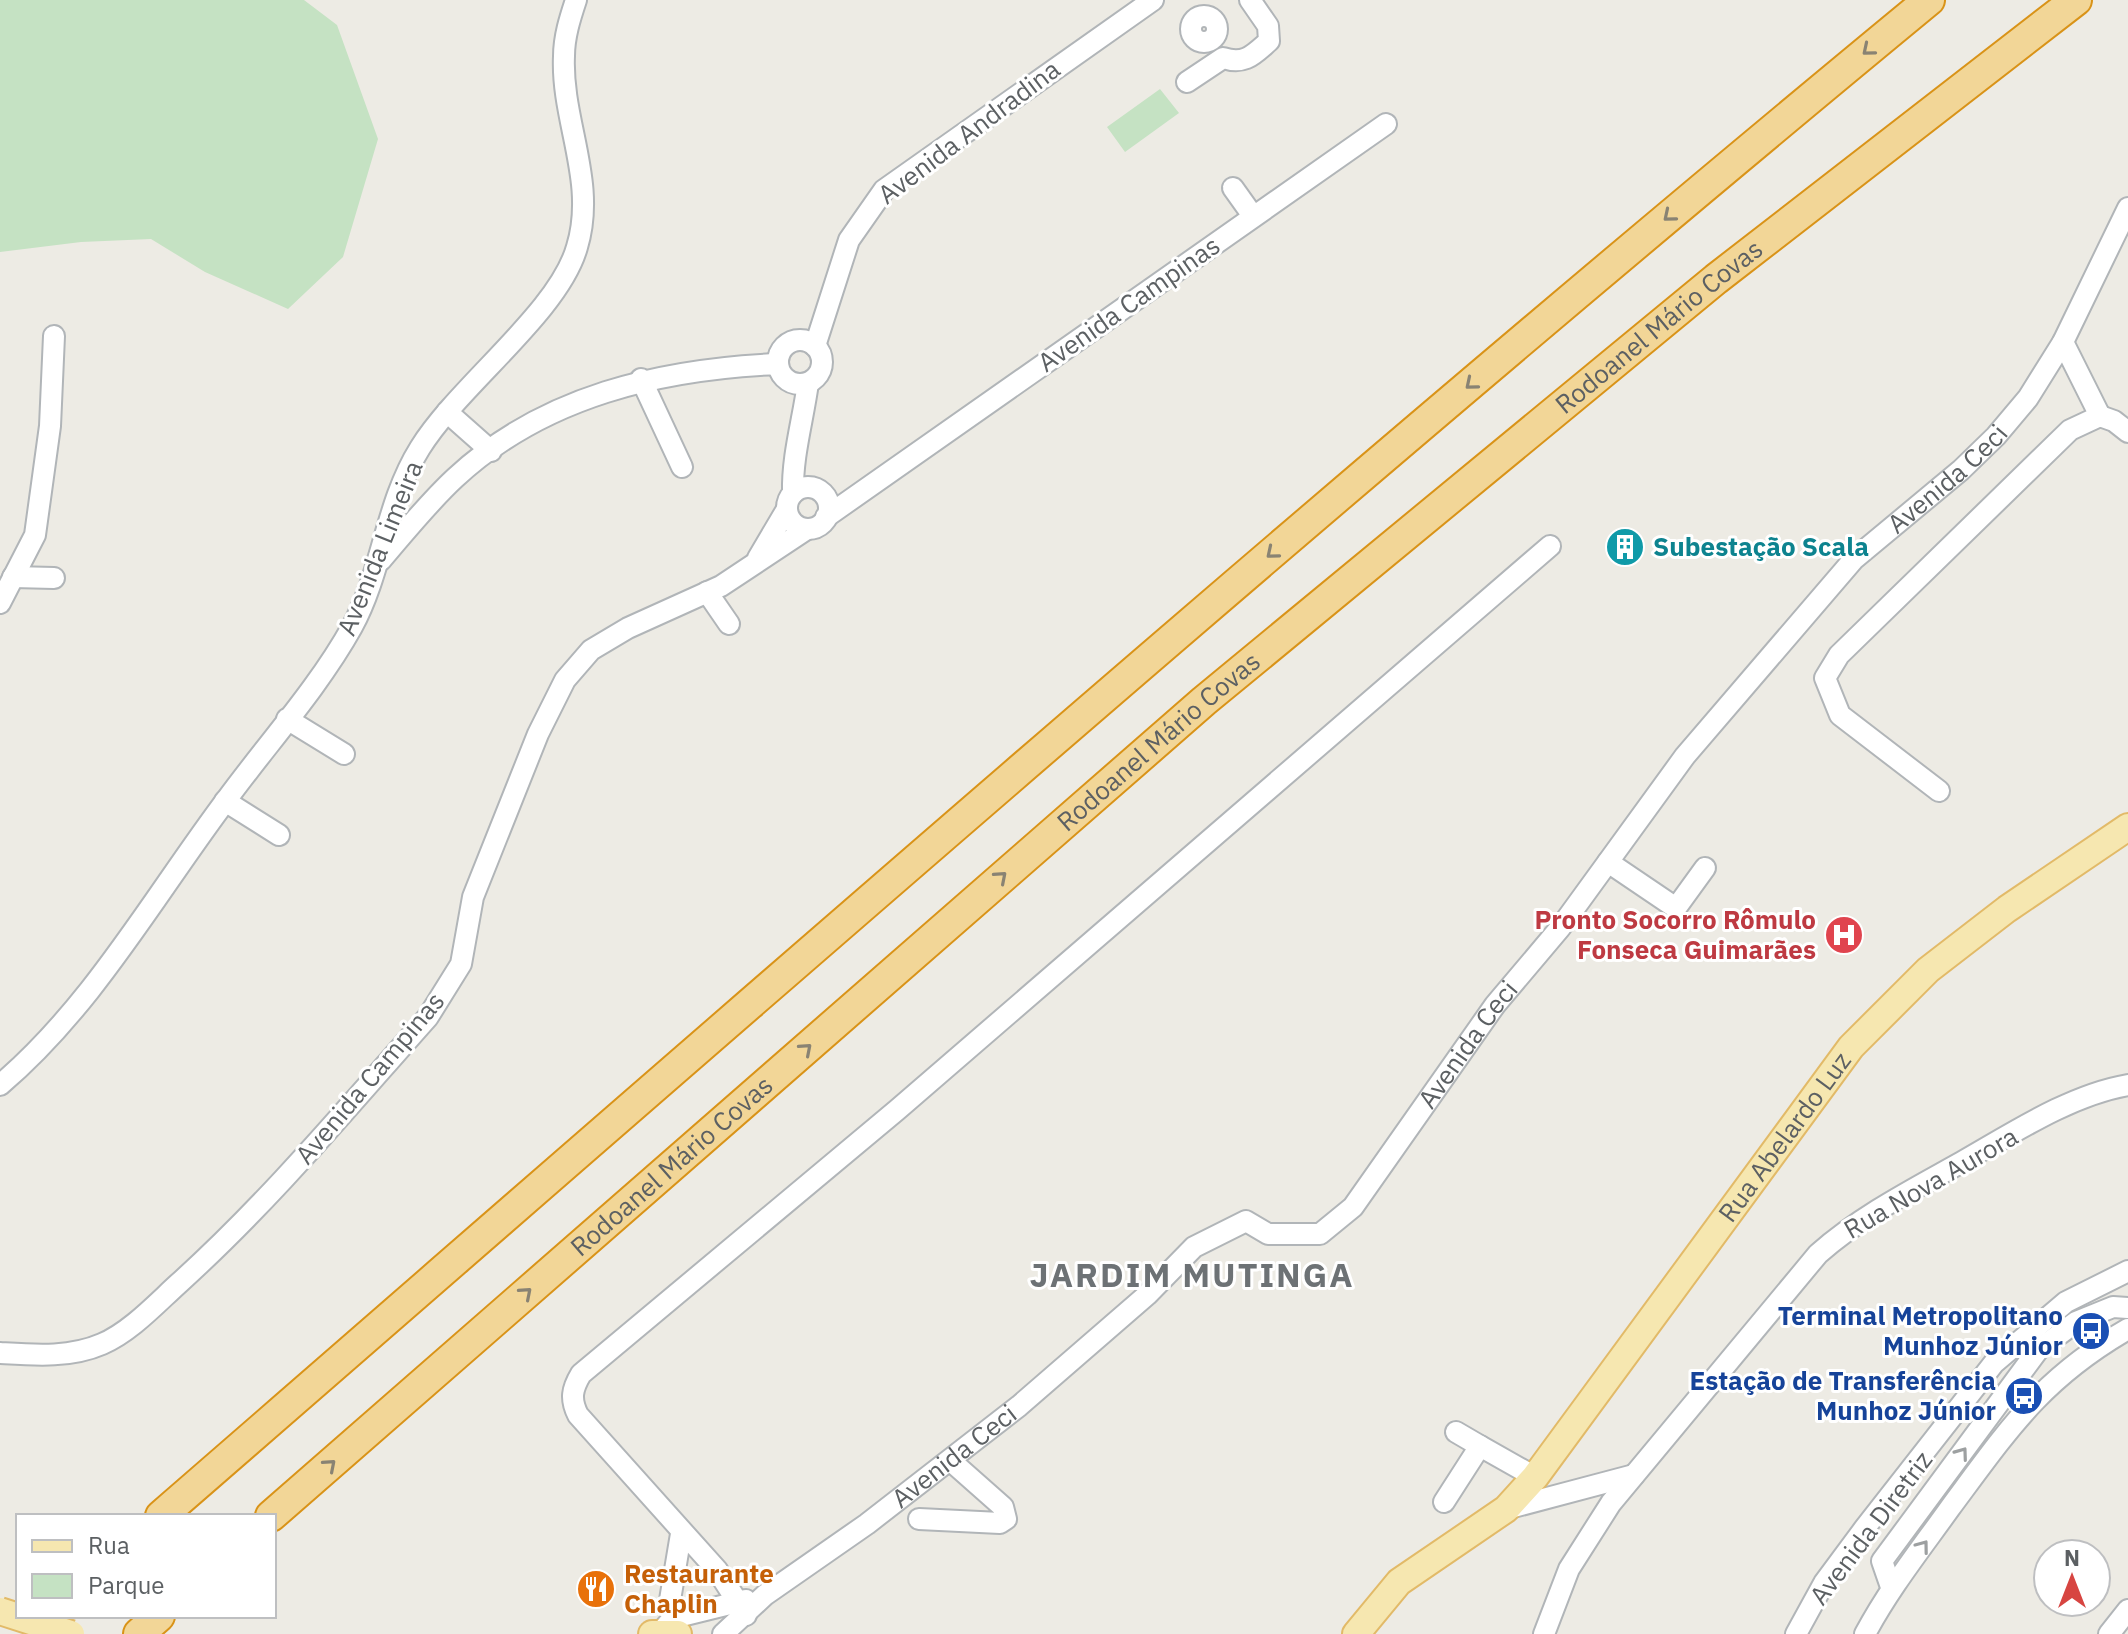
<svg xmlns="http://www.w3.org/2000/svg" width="2128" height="1634" viewBox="0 0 2128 1634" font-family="'IBM Plex Sans',sans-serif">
  <rect width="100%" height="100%" fill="#edebe4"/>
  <path fill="#c5e2c3" d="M 0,0 L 304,0 L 337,25 L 378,139 L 343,257 L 288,309 L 205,272 L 151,239 L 81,242 L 0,252 Z
    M 1160,89 L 1179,113 L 1125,152 L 1107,127 Z"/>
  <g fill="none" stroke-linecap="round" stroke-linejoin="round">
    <defs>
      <g id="minor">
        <circle cx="1204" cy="29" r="13"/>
        <path d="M 1187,82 L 1223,58 C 1245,65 1253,55 1269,41 L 1268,26 L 1250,0"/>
        <path d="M 1233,188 L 1253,216"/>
        <circle cx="800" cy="362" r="22"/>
        <path d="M 2063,342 L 2100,416"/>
        <path d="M 815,346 L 849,240 L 884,190 L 1153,0"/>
        <path d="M 641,379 L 682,467"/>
        <path d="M 447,412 L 491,451"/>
        <circle cx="808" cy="508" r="21"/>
        <path d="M 793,493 C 792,456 803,420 808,383"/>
        <path d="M 826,517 L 1386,124"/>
        <path d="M 758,558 L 787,509"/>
        <path d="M 381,560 C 405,532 428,503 455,478 C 543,396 661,369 778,364"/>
        <path d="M 13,577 L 54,578"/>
        <path d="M 707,592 L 729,624"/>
        <path d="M 0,603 L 35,535 L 50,426 L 54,336"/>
        <path d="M 287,719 L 344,754"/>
        <path d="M 1939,791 L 1840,715 L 1825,678 L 1839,655 L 2070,430 L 2100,416 L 2114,421 L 2128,432"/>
        <path d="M 225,801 L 279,835"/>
        <path d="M 1608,862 L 1676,908 L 1705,868"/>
        <path d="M 0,1085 C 93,1006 154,896 227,799 C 268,743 318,688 352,627 C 383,570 385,504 420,448 C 459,385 559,312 577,247 C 597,181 561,121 564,56 C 564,37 570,18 576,0"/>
        <path d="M 0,1353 C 34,1355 70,1358 102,1344 C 130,1332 156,1304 178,1284 C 269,1202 347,1108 428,1017 L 461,964 L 473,897 L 538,734 L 565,680 L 591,650 L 628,628 L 721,586 L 807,529"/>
        <path d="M 1456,1432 L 1480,1446"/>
        <path d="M 1444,1502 L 1480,1446 L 1535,1477"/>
        <path d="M 1506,1509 L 1634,1475"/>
        <path d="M 919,1519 L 1000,1523 L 1006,1519 L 1003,1507 L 951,1461"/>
        <path d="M 1891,1587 L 1882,1561 L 2038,1350 L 2076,1322 L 2113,1307 L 2128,1308"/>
        <path d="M 746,1615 L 717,1570 L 578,1415 C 570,1399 572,1389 581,1374 L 897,1110 L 1550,546"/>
        <path d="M 673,1618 L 669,1606 L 681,1534"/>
        <path d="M 662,1631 L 673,1618 L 746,1600"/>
        <path id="s1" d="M 723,1634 L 765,1595 L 867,1524 L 1019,1406 L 1147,1295 L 1194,1247 L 1246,1221 L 1268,1234 L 1320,1234 L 1353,1207 L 1495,1005 L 1560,928 L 1685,756 L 1854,559 L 1961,470 L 1996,436 L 2028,398 L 2063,342 L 2128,208"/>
        <path d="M 1544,1634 L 1569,1569 L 1611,1503 L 1818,1254 C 1861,1216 1912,1190 1962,1162 C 2013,1133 2070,1095 2128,1085"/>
        <path d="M 1796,1634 L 1824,1583 L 1864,1529 L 1994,1363 L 2066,1302 L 2128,1271"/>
        <path d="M 1865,1634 C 1889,1589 1920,1550 1950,1508 C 2008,1430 2041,1379 2128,1329"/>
        <path d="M 2109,1634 L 2128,1610"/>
      </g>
      <g id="major">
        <path d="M 652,1634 L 678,1634"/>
        <path id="s2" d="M 1356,1634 L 1399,1582 L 1506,1509 L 1535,1477 L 1851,1047 L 1928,970 L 2007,909 L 2128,827"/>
      </g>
      <g id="highway">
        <path d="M 161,1516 C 747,1007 1330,494 1929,0"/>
        <path id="s3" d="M 271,1516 L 1204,701 L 1716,279 L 2076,0"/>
        <path d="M 139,1634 L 159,1616"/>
      </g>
    </defs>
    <use href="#minor" stroke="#b1b5b8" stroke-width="24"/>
    <use href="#major" stroke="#e2ba68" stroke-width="30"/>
    <use href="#highway" stroke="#d99318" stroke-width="34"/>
    <use href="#minor" stroke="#fff" stroke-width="20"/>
    <use href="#major" stroke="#f6e7b0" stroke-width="26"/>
    <use href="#highway" stroke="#f2d697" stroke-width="30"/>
    <defs>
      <path id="major-bridge" d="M 0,1611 L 71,1634"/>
    </defs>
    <use href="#major-bridge" stroke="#e2ba68" stroke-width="30" stroke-linecap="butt"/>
    <use href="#major-bridge" stroke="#f6e7b0" stroke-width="26"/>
  </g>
  <defs><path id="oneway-chevron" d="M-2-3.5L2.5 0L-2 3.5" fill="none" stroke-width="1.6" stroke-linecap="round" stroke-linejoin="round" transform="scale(2)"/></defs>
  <g stroke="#898373">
    <use href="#oneway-chevron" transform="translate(1868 50) rotate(140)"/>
    <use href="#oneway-chevron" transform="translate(1669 216) rotate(140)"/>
    <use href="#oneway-chevron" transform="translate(1471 384) rotate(140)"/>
    <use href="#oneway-chevron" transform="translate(1272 553) rotate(140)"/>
    <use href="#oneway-chevron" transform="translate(1001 877) rotate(-41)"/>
    <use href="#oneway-chevron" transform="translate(806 1049) rotate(-41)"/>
    <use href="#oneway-chevron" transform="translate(526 1293) rotate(-41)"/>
    <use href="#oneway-chevron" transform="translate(330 1465) rotate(-41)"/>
  </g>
  <g stroke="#9da0a1">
    <use href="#oneway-chevron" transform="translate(1962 1453) rotate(-54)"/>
    <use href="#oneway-chevron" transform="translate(1923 1546) rotate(-53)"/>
  </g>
  <defs>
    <symbol id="building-disc" viewBox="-11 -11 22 22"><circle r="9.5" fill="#0f9aa8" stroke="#fff"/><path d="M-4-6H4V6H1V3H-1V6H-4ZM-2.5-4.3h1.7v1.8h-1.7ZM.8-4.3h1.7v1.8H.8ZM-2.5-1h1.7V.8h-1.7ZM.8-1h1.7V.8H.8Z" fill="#fff"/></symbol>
    <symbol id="hospital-disc" viewBox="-11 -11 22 22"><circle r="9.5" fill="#e0444e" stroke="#fff"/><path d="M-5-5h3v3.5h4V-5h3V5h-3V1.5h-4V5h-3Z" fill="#fff"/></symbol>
    <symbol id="bus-disc" viewBox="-11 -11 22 22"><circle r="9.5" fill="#1a4fb4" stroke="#fff"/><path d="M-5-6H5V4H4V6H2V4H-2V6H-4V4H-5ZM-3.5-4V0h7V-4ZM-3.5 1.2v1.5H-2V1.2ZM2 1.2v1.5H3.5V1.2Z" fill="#fff"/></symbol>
    <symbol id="restaurant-disc" viewBox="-11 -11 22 22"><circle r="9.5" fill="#e8710a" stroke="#fff"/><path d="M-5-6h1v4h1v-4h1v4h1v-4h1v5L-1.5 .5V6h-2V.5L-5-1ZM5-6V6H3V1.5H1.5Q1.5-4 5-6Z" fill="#fff"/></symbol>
  </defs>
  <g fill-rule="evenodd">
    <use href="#building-disc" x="1603" y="525" width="44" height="44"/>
    <use href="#hospital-disc" x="1822" y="913" width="44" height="44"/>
    <use href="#bus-disc" x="2069" y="1309" width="44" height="44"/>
    <use href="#bus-disc" x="2002" y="1374" width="44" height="44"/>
    <use href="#restaurant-disc" x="574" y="1567" width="44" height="44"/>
  </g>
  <g text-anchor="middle" stroke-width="6" stroke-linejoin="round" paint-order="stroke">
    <g font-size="26" fill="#5c6063" stroke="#fff">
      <text transform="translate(969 132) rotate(-37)" y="9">Avenida Andradina</text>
      <text transform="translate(1129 304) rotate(-35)" y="9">Avenida Campinas</text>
      <text dy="9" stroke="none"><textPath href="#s3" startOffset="1828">Rodoanel Mário Covas</textPath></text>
      <text dy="9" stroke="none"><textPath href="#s1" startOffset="1732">Avenida Ceci</textPath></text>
      <text transform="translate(380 548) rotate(-68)" y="9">Avenida Limeira</text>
      <text dy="9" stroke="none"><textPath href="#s3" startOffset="1178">Rodoanel Mário Covas</textPath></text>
      <text dy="9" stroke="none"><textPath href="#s1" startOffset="988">Avenida Ceci</textPath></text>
      <text transform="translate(370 1078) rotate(-50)" y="9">Avenida Campinas</text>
      <text dy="9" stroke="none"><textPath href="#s2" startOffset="662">Rua Abelardo Luz</textPath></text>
      <text dy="9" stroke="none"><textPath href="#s3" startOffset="532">Rodoanel Mário Covas</textPath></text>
      <text transform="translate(1931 1183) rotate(-30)" y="9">Rua Nova Aurora</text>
      <text dy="9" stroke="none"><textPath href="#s1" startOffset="292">Avenida Ceci</textPath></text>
      <text transform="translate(1871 1528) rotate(-53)" y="9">Avenida Diretriz</text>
    </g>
    <g font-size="26" font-weight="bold" fill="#0d838f" stroke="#fff" text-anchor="start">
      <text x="1653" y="556">Subestação Scala</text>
    </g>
    <g font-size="26" font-weight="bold" fill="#be3a42" stroke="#fff" text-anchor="end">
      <text x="1816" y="929">Pronto Socorro Rômulo<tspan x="1816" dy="30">Fonseca Guimarães</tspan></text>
    </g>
    <g font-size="26" font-weight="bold" fill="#164399" stroke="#fff" text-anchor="end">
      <text x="2063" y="1325">Terminal Metropolitano<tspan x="2063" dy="30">Munhoz Júnior</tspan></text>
      <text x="1996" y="1390">Estação de Transferência<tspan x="1996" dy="30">Munhoz Júnior</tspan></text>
    </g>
    <g font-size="26" font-weight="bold" fill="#c56008" stroke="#fff" text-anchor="start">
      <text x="624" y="1583">Restaurante<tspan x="624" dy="30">Chaplin</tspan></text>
    </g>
    <g font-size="34" font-weight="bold" letter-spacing="2" fill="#6d7275" stroke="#fff">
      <text x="1192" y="1287">JARDIM MUTINGA</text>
    </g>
  </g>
  <rect x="16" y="1514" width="260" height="104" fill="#ffffff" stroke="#bebfc1" stroke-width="2"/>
  <rect x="32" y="1540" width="40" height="12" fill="#f6e7b0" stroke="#bebfc1" stroke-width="2"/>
  <text x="88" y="1554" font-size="24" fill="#5c6063">Rua</text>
  <rect x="32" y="1574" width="40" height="24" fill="#c5e2c3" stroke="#bebfc1" stroke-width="2"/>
  <text x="88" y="1594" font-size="24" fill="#5c6063">Parque</text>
  <g transform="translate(2072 1578)"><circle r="38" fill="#ffffff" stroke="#bebfc1" stroke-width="2"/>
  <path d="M0-6L14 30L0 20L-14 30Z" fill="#d74541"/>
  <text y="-12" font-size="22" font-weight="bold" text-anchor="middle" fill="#5c6063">N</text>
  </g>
</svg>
